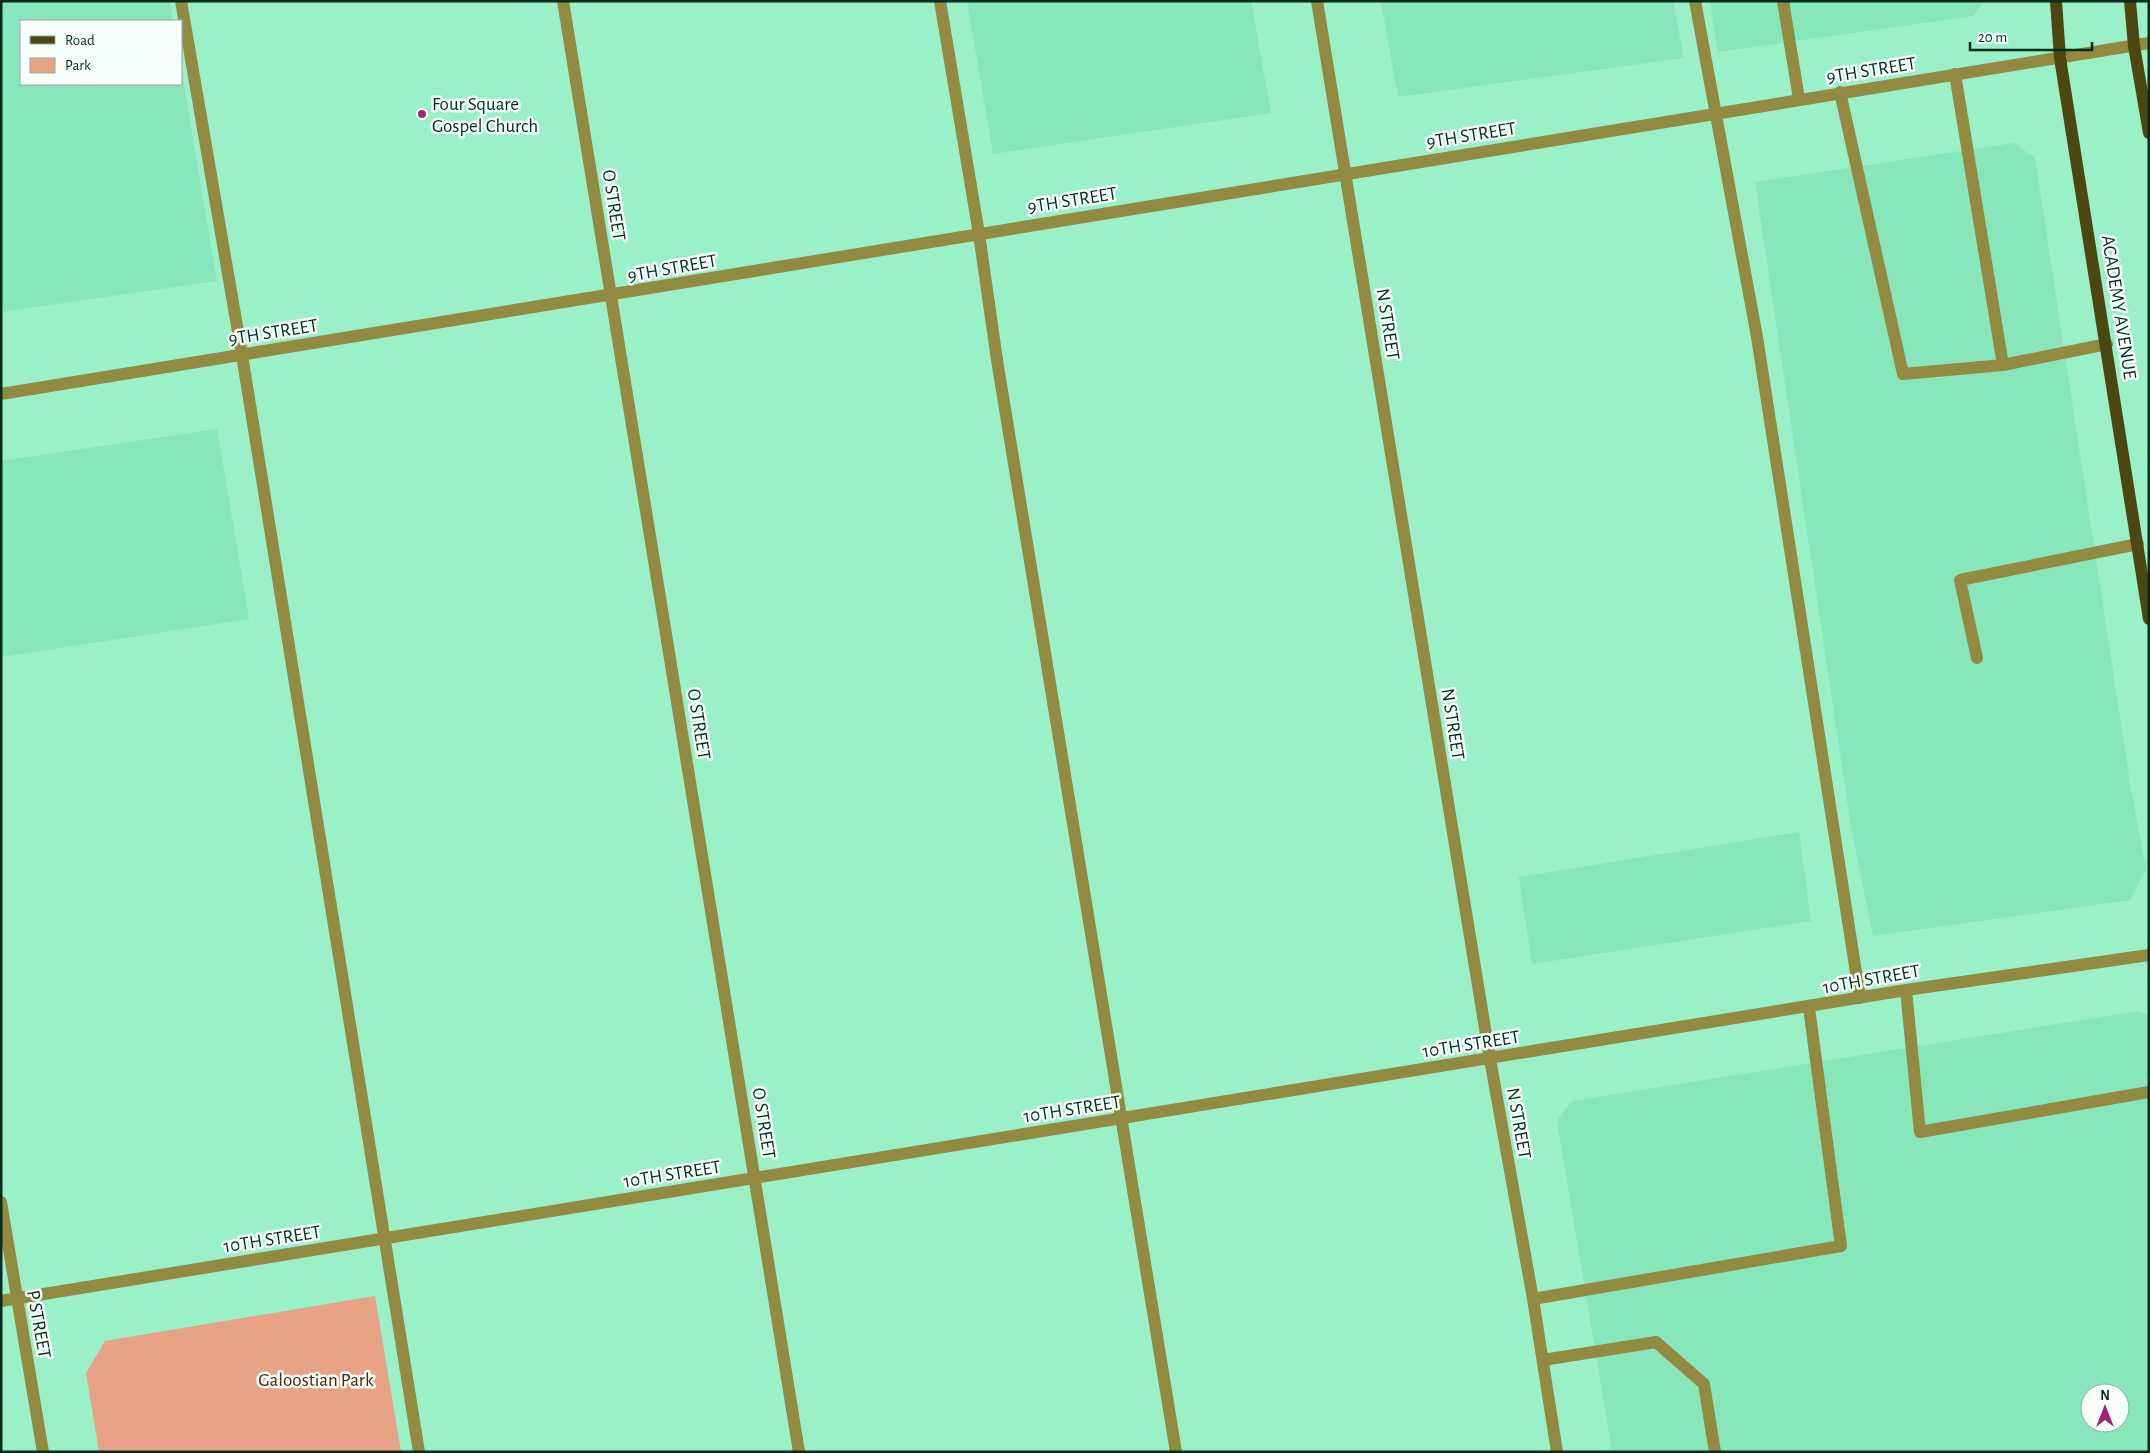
<svg xmlns="http://www.w3.org/2000/svg" width="2150" height="1453" viewBox="0 0 2150 1453" font-family="'Alegreya Sans',sans-serif">
  <rect width="100%" height="100%" fill="#9af0c7"/>
  <path fill="#87e6ba" fill-rule="evenodd" d="M 1,1 L 170,1 L 173,21 L 21,21 L 21,84 L 181,84 L 181,68 L 217,281 L 1,312 Z
    M 967,1 L 1251,1 L 1271,113 L 993,154 Z
    M 1381,1 L 1673,1 L 1684,58 L 1398,97 Z
    M 1710,1 L 1985,1 L 1973,16 L 1718,52 Z
    M 2014,143 L 2035,158 L 2130,783 L 2146,869 L 2130,900 L 1873,936 L 1851,827 L 1755,182 Z
    M 217,429 L 249,619 L 1,657 L 1,461 Z
    M 1799,832 L 1811,921 L 1532,964 L 1519,877 Z
    M 2139,1011 L 2149,1016 L 2149,1452 L 1612,1452 L 1557,1121 L 1572,1101 ZM 2090,1393 L 2120,1393 L 2120,1423 L 2090,1423 Z"/>
  <path fill="#e8a387" d="M 375,1296 L 401,1452 L 99,1452 L 86,1373 L 105,1341 Z"/>
  <g fill="none" stroke-linecap="round" stroke-linejoin="round">
    <path stroke="#928a40" stroke-width="12" d="M 181,1 L 242,355 L 419,1452
      M 563,1 L 799,1452
      M 940,1 L 979,234 L 997,360 L 1176,1452
      M 1317,1 L 1490,1059 L 1533,1299 L 1557,1452
      M 1695,1 L 1757,337 L 1860,998
      M 1783,1 L 1799,99
      M 1955,74 L 2003,365
      M 1840,92 L 1903,374 L 2003,365 L 2107,344
      M 1,394 L 2149,43
      M 1977,658 L 1960,580 L 2138,544
      M 1906,990 L 1920,1132 L 2149,1092
      M 1,1202 L 43,1452
      M 1533,1299 L 1841,1246 L 1809,1008
      M 1,1301 L 1906,990 L 2149,955
      M 1543,1360 L 1656,1342 L 1704,1384 L 1715,1452"/>
    <path stroke="#4c4610" stroke-width="12" d="M 2056,1 L 2060,58 L 2149,619
      M 2130,1 L 2134,46 L 2149,133"/>
  </g>
  <circle fill="#9e247a" stroke="#f6fef9" stroke-width="2" cx="422" cy="114" r="5"/>
  <g text-anchor="middle" stroke-width="5" stroke-linejoin="round" paint-order="stroke">
    <g font-size="19" fill="#062c1d" stroke="#f6fef9">
      <text transform="translate(1871 69) rotate(-9)" y="7">9TH STREET</text>
      <text transform="translate(1471 134) rotate(-9)" y="7">9TH STREET</text>
      <text transform="translate(1072 199) rotate(-9)" y="7">9TH STREET</text>
      <text transform="translate(615 205) rotate(81)" y="7">O STREET</text>
      <text transform="translate(672 267) rotate(-10)" y="7">9TH STREET</text>
      <text transform="translate(2120 307) rotate(81)" y="7">ACADEMY AVENUE</text>
      <text transform="translate(1389 324) rotate(81)" y="7">N STREET</text>
      <text transform="translate(273 331) rotate(-9)" y="7">9TH STREET</text>
      <text transform="translate(700 724) rotate(81)" y="7">O STREET</text>
      <text transform="translate(1454 724) rotate(81)" y="7">N STREET</text>
      <text transform="translate(1871 978) rotate(-10)" y="7">10TH STREET</text>
      <text transform="translate(1471 1043) rotate(-9)" y="7">10TH STREET</text>
      <text transform="translate(1072 1108) rotate(-9)" y="7">10TH STREET</text>
      <text transform="translate(765 1123) rotate(81)" y="7">O STREET</text>
      <text transform="translate(1520 1123) rotate(80)" y="7">N STREET</text>
      <text transform="translate(672 1173) rotate(-9)" y="7">10TH STREET</text>
      <text transform="translate(272 1238) rotate(-9)" y="7">10TH STREET</text>
      <text transform="translate(40 1324) rotate(80)" y="7">P STREET</text>
    </g>
    <g font-size="19" fill="#062c1d" stroke="#f6fef9" text-anchor="start">
      <text x="432" y="110">Four Square<tspan x="432" dy="22">Gospel Church</tspan></text>
    </g>
    <g font-size="19" fill="#4d220e" stroke="#f6fef9">
      <text x="316" y="1386">Galoostian Park</text>
    </g>
  </g>
  <rect width="2150" height="1453" fill="none" stroke="#062c1d" stroke-width="5"/>
  <rect x="20" y="20" width="162" height="65" fill="#f6fef9" stroke="#96aaa1"/>
  <rect x="30" y="36" width="25" height="8" fill="#4c4610" stroke="#96aaa1"/>
  <text x="65" y="45" font-size="15" fill="#062c1d">Road</text>
  <rect x="30" y="58" width="25" height="15" fill="#e8a387" stroke="#96aaa1"/>
  <text x="65" y="70" font-size="15" fill="#062c1d">Park</text>
  <g transform="translate(2105 1408)"><circle r="24" fill="#f6fef9" stroke="#96aaa1"/>
  <path d="M0-4L9 19L0 12L-9 19Z" fill="#9e247a"/>
  <text y="-8" font-size="14" font-weight="bold" text-anchor="middle" fill="#062c1d">N</text>
  </g>
  <path d="M1970 42v8h122v-8" fill="none" stroke="#062c1d" stroke-width="2.5"/>
  <text x="1978" y="42" font-size="15" fill="#062c1d" stroke="#f6fef9" stroke-width="4" paint-order="stroke">20 m</text>
</svg>
